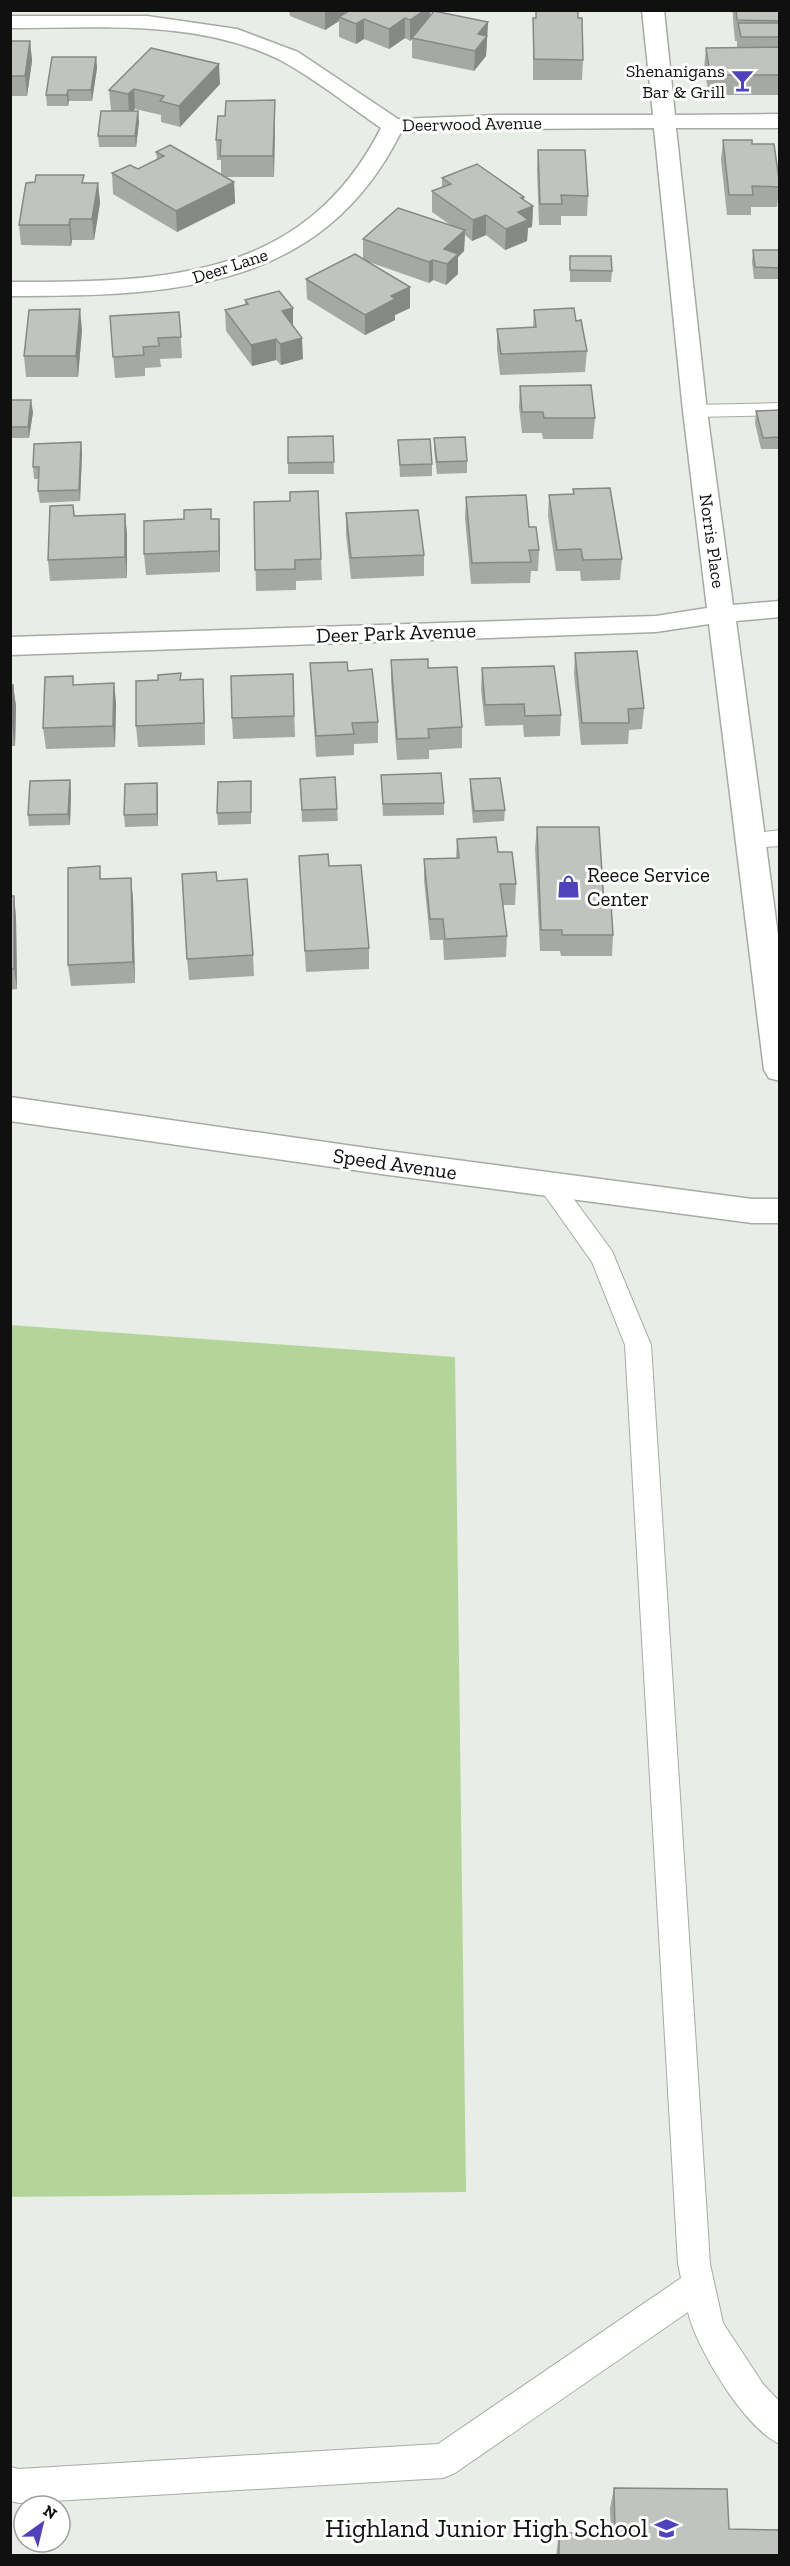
<svg xmlns="http://www.w3.org/2000/svg" width="790" height="2566" viewBox="0 0 790 2566" font-family="'Zilla Slab',serif">
  <rect width="100%" height="100%" fill="#e9ede7"/>
  <path fill="#b3d59a" d="M 10,1325 L 455,1357 L 466,2192 L 11,2197 Z"/>
  <g fill="none" stroke-linecap="round" stroke-linejoin="round">
    <defs>
      <path id="service" d="M 780,403 L 780,415 L 695,417 L 688,415 L 685,411 L 688,407 L 695,405 Z
        M 780,830 L 780,846 L 749,848 L 741,845 L 738,840 L 741,835 Z
        M 550,1177 L 559,1179 L 612,1251 L 651,1345 L 710,2264 L 723,2323 L 763,2384 L 780,2402 L 780,2444 C 745,2429 696,2348 688,2312 L 455,2473 L 443,2478 L 19,2503 L 10,2501 L 10,2467 L 19,2469 L 438,2444 L 681,2278 L 678,2264 L 625,1345 L 592,1262 L 538,1186 L 541,1179 Z"/>
      <path id="minor" d="M 642,10 L 664,10 L 675,115 L 780,114 L 780,128 L 676,128 L 707,411 L 733,605 L 780,601 L 780,617 L 736,621 L 780,950 L 780,1081 L 769,1078 L 764,1070 L 709,624 L 656,632 L 10,655 L 10,637 L 656,616 L 707,608 L 683,411 L 654,128 L 499,129 L 401,132 C 321,293 168,296 10,296 L 10,282 C 161,282 303,281 381,128 C 349,106 315,79 282,61 C 200,19 100,28 10,28 L 10,16 L 147,16 L 237,29 L 298,52 L 398,119 L 499,115 L 653,115 Z
        M 10,1097 L 381,1150 L 752,1199 L 780,1199 L 780,1223 L 752,1223 L 381,1174 L 10,1121 Z"/>
    </defs>
    <use href="#service" stroke="#a7aaa5" stroke-width="2"/>
    <use href="#minor" stroke="#a7aaa5" stroke-width="3"/>
    <use href="#service" fill="#fff" fill-rule="evenodd"/>
    <use href="#minor" fill="#fff" fill-rule="evenodd"/>
  </g>
  <path fill="#a5a8a3" d="M 289,10 L 434,10 L 430,13 L 429,16 L 488,22 L 486,56 L 474,71 L 412,58 L 412,39 L 410,41 L 405,38 L 389,49 L 364,39 L 356,44 L 339,37 L 339,21 L 325,30 L 290,16 Z
    M 732,10 L 780,10 L 780,95 L 709,95 L 704,68 L 706,48 L 737,47 L 737,41 L 735,41 L 733,20 L 733,15 Z
    M 536,11 L 578,18 L 583,60 L 582,80 L 533,80 L 533,18 L 536,18 Z
    M 10,41 L 30,41 L 32,61 L 27,96 L 10,96 Z
    M 96,57 L 97,68 L 92,101 L 69,101 L 68,106 L 47,106 L 46,95 Z
    M 220,84 L 180,127 L 161,122 L 161,115 L 135,109 L 133,111 L 138,111 L 139,122 L 136,147 L 99,147 L 98,136 L 115,111 L 111,110 L 109,90 Z
    M 275,121 L 274,177 L 225,177 L 234,182 L 235,203 L 177,232 L 113,194 L 112,173 L 138,169 L 157,160 L 156,152 L 221,174 L 221,160 L 217,160 L 216,140 Z
    M 723,140 L 752,144 L 780,185 L 777,207 L 751,207 L 751,215 L 727,215 L 721,160 Z
    M 780,147 L 780,179 L 778,162 Z
    M 538,150 L 588,196 L 587,216 L 561,216 L 561,225 L 539,225 L 537,170 Z
    M 442,178 L 524,200 L 533,206 L 532,227 L 528,228 L 527,241 L 505,250 L 486,235 L 472,241 L 465,235 L 464,251 L 458,257 L 458,274 L 446,285 L 433,280 L 429,283 L 366,261 L 410,287 L 410,308 L 395,315 L 395,320 L 365,335 L 307,299 L 306,279 L 363,259 L 363,239 L 452,226 L 432,212 L 432,191 L 442,187 Z
    M 85,183 L 98,183 L 100,203 L 94,240 L 72,240 L 71,246 L 21,245 L 19,225 Z
    M 753,250 L 780,250 L 780,279 L 754,279 L 752,262 Z
    M 570,256 L 612,271 L 611,282 L 570,282 Z
    M 245,300 L 303,359 L 281,365 L 276,360 L 252,366 L 226,331 L 225,310 L 245,305 Z
    M 534,310 L 576,321 L 587,351 L 585,372 L 500,375 L 497,349 L 497,329 L 533,327 Z
    M 179,312 L 182,358 L 160,359 L 161,367 L 145,368 L 145,376 L 115,378 L 110,316 Z
    M 82,330 L 78,377 L 26,377 L 24,356 Z
    M 520,386 L 595,418 L 593,439 L 543,439 L 542,433 L 522,433 L 519,407 Z
    M 10,400 L 33,412 L 29,438 L 10,438 Z
    M 780,410 L 780,449 L 761,449 L 755,423 L 756,411 Z
    M 333,436 L 334,474 L 288,474 L 288,437 Z
    M 434,438 L 467,461 L 467,473 L 437,474 L 434,450 Z
    M 398,440 L 432,464 L 432,476 L 400,477 Z
    M 81,442 L 82,454 L 80,501 L 40,503 L 38,491 L 39,479 L 34,479 L 33,467 Z
    M 573,489 L 622,559 L 620,580 L 581,581 L 580,571 L 556,571 L 548,516 L 549,495 L 573,494 Z
    M 780,494 L 780,517 L 778,510 Z
    M 466,497 L 529,527 L 539,550 L 538,571 L 531,571 L 530,583 L 471,584 L 465,518 Z
    M 254,502 L 321,559 L 322,580 L 296,581 L 296,590 L 256,591 Z
    M 73,505 L 75,516 L 125,514 L 127,535 L 127,578 L 50,581 L 48,560 Z
    M 211,509 L 211,519 L 219,519 L 220,572 L 146,575 L 144,554 L 184,519 Z
    M 346,513 L 424,555 L 424,576 L 351,579 L 346,534 Z
    M 575,653 L 644,708 L 642,729 L 629,730 L 628,744 L 581,745 L 574,674 Z
    M 391,660 L 428,668 L 462,727 L 462,748 L 429,750 L 429,759 L 397,760 L 391,681 Z
    M 310,663 L 348,671 L 378,722 L 378,743 L 354,744 L 354,755 L 316,757 L 311,684 Z
    M 482,668 L 561,715 L 560,736 L 524,737 L 523,725 L 485,726 L 481,689 Z
    M 293,674 L 295,737 L 233,739 L 232,718 Z
    M 203,679 L 205,745 L 138,747 L 136,726 L 181,680 Z
    M 114,683 L 116,704 L 115,747 L 46,749 L 43,728 L 74,685 Z
    M 10,685 L 13,685 L 16,706 L 15,746 L 10,746 Z
    M 381,775 L 444,803 L 444,815 L 383,816 Z
    M 300,779 L 337,809 L 338,821 L 302,822 Z
    M 470,779 L 505,810 L 504,821 L 473,823 L 470,790 Z
    M 70,780 L 71,792 L 70,825 L 29,826 L 28,815 Z
    M 251,781 L 251,824 L 218,825 L 217,813 Z
    M 158,795 L 158,826 L 125,827 L 124,815 Z
    M 537,827 L 604,904 L 613,935 L 612,956 L 561,956 L 560,951 L 540,951 L 535,848 Z
    M 457,839 L 498,852 L 516,884 L 515,905 L 503,905 L 507,936 L 506,957 L 444,960 L 443,940 L 430,940 L 424,880 L 424,859 L 456,858 Z
    M 299,856 L 329,866 L 369,948 L 369,969 L 306,972 Z
    M 131,878 L 133,899 L 135,983 L 71,986 L 68,965 L 102,879 Z
    M 217,881 L 253,955 L 254,976 L 189,980 L 187,959 Z
    M 10,896 L 14,896 L 16,917 L 17,989 L 10,990 Z
    M 614,2488 L 729,2529 L 780,2556 L 556,2556 L 559,2533 L 611,2533 L 610,2508 Z"/>
  <path fill="#868885" d="M 325,10 L 356,10 L 347,12 L 344,11 L 344,18 L 339,17 L 339,21 L 325,30 Z
    M 418,10 L 434,10 L 430,13 L 429,25 L 412,38 L 412,39 L 410,41 L 410,20 Z
    M 405,18 L 405,38 L 389,49 L 389,29 Z
    M 364,19 L 364,39 L 356,44 L 356,24 Z
    M 488,22 L 486,56 L 474,71 L 475,51 L 478,34 Z
    M 30,41 L 32,61 L 27,96 L 25,76 Z
    M 96,57 L 97,68 L 92,101 L 91,90 Z
    M 219,64 L 220,84 L 180,127 L 179,106 Z
    M 134,89 L 135,109 L 129,115 L 128,94 Z
    M 68,90 L 69,101 L 68,106 L 67,95 Z
    M 275,100 L 275,121 L 274,177 L 273,156 Z
    M 138,111 L 139,122 L 136,147 L 135,136 Z
    M 234,182 L 235,203 L 177,232 L 176,211 Z
    M 98,183 L 100,203 L 94,240 L 92,219 Z
    M 524,197 L 524,210 L 533,206 L 532,227 L 528,228 L 527,241 L 505,250 L 506,229 L 518,212 L 521,198 Z
    M 486,215 L 486,235 L 472,241 L 473,220 Z
    M 70,219 L 72,240 L 71,246 L 69,225 Z
    M 465,230 L 464,251 L 458,257 L 458,274 L 446,285 L 447,264 L 444,249 Z
    M 433,260 L 433,280 L 429,283 L 429,262 Z
    M 410,287 L 410,308 L 395,315 L 395,320 L 365,335 L 365,315 L 391,296 Z
    M 293,308 L 293,329 L 282,311 Z
    M 80,309 L 82,330 L 78,377 L 76,356 Z
    M 302,338 L 303,359 L 281,365 L 280,344 Z
    M 276,339 L 276,360 L 252,366 L 251,345 Z
    M 31,400 L 33,412 L 29,438 L 28,427 Z
    M 81,442 L 82,454 L 80,501 L 79,490 Z
    M 125,514 L 127,535 L 127,578 L 125,557 Z
    M 219,519 L 220,540 L 220,572 L 219,551 Z
    M 203,679 L 204,700 L 205,745 L 204,723 Z
    M 114,683 L 116,704 L 115,747 L 113,726 Z
    M 13,685 L 16,706 L 15,746 L 12,725 Z
    M 70,780 L 71,792 L 70,825 L 68,814 Z
    M 157,783 L 158,795 L 158,826 L 157,814 Z
    M 131,878 L 133,899 L 135,983 L 133,962 Z
    M 14,896 L 16,917 L 17,989 L 14,969 Z"/>
  <path fill="#c0c3be" stroke="#868885" stroke-width="1.5" d="M 344,10 L 425,10 L 410,20 L 405,18 L 389,29 L 364,19 L 356,24 L 339,17 L 347,12 Z
    M 736,10 L 780,10 L 780,21 L 737,20 Z
    M 434,11 L 488,22 L 478,34 L 487,36 L 475,51 L 412,38 Z
    M 536,11 L 578,11 L 578,18 L 582,18 L 583,60 L 534,59 L 533,18 L 536,18 Z
    M 738,23 L 780,23 L 780,37 L 741,37 Z
    M 10,41 L 30,41 L 25,76 L 10,76 Z
    M 780,47 L 780,75 L 710,75 L 706,48 Z
    M 151,48 L 219,64 L 179,106 L 160,101 L 164,96 L 134,89 L 128,94 L 109,90 Z
    M 52,57 L 96,57 L 91,90 L 68,90 L 67,95 L 46,95 Z
    M 275,100 L 273,156 L 220,156 L 221,140 L 216,140 L 218,116 L 225,116 L 226,101 Z
    M 101,111 L 138,111 L 135,136 L 98,136 Z
    M 723,140 L 752,140 L 752,144 L 774,144 L 780,187 L 752,186 L 753,195 L 729,195 Z
    M 170,145 L 234,182 L 176,211 L 112,173 L 130,165 L 138,169 L 164,156 L 156,152 Z
    M 538,150 L 585,150 L 588,196 L 561,195 L 562,204 L 540,204 Z
    M 477,164 L 524,197 L 521,198 L 533,206 L 518,212 L 528,220 L 506,229 L 486,215 L 473,220 L 432,191 L 451,184 L 442,178 Z
    M 36,175 L 84,175 L 82,183 L 98,183 L 92,219 L 70,219 L 69,225 L 19,225 L 26,183 L 35,182 Z
    M 398,208 L 465,230 L 444,249 L 458,254 L 447,264 L 433,260 L 429,262 L 363,239 Z
    M 753,250 L 780,250 L 780,268 L 755,267 Z
    M 355,254 L 410,287 L 391,296 L 395,299 L 365,315 L 306,279 Z
    M 570,256 L 611,256 L 612,271 L 570,270 Z
    M 279,291 L 293,308 L 282,311 L 302,338 L 280,344 L 276,339 L 251,345 L 225,310 L 248,304 L 245,300 Z
    M 574,308 L 576,321 L 581,320 L 587,351 L 501,354 L 497,329 L 536,327 L 534,310 Z
    M 80,309 L 76,356 L 24,356 L 29,310 Z
    M 179,312 L 181,337 L 158,338 L 159,346 L 143,347 L 144,355 L 113,357 L 110,316 Z
    M 591,385 L 595,418 L 544,418 L 543,412 L 522,412 L 520,386 Z
    M 10,400 L 31,400 L 28,427 L 10,427 Z
    M 780,410 L 780,437 L 763,438 L 756,411 Z
    M 333,436 L 334,462 L 288,463 L 288,437 Z
    M 465,437 L 467,461 L 437,462 L 434,438 Z
    M 430,439 L 432,464 L 400,465 L 398,440 Z
    M 81,442 L 79,490 L 38,491 L 39,467 L 33,467 L 34,444 Z
    M 610,488 L 622,559 L 583,560 L 581,549 L 557,550 L 549,495 L 574,494 L 573,489 Z
    M 318,491 L 321,559 L 295,560 L 295,569 L 255,570 L 254,502 L 290,501 L 290,492 Z
    M 526,495 L 529,527 L 536,527 L 539,550 L 529,550 L 531,562 L 472,563 L 466,497 Z
    M 73,505 L 74,516 L 125,514 L 125,557 L 48,560 L 50,506 Z
    M 211,509 L 211,519 L 219,519 L 219,551 L 144,554 L 144,521 L 184,519 L 184,510 Z
    M 418,510 L 424,555 L 351,558 L 346,513 Z
    M 637,651 L 644,708 L 628,709 L 629,723 L 582,723 L 575,653 Z
    M 428,659 L 428,668 L 457,667 L 462,727 L 428,729 L 429,738 L 397,739 L 391,660 Z
    M 347,662 L 348,671 L 372,669 L 378,722 L 352,723 L 354,734 L 316,736 L 310,663 Z
    M 554,666 L 561,715 L 525,716 L 524,704 L 485,705 L 482,668 Z
    M 181,673 L 180,680 L 203,679 L 204,723 L 136,726 L 136,681 L 158,680 L 158,675 Z
    M 293,674 L 294,716 L 232,718 L 231,676 Z
    M 73,676 L 73,685 L 114,683 L 113,726 L 43,728 L 45,677 Z
    M 10,685 L 13,685 L 12,725 L 10,725 Z
    M 441,773 L 444,803 L 383,804 L 381,775 Z
    M 335,777 L 337,809 L 302,810 L 300,779 Z
    M 500,778 L 505,810 L 474,811 L 470,779 Z
    M 70,780 L 68,814 L 28,815 L 30,781 Z
    M 251,781 L 251,812 L 217,813 L 218,782 Z
    M 157,783 L 157,814 L 124,815 L 125,784 Z
    M 537,827 L 599,827 L 604,904 L 611,904 L 613,935 L 562,935 L 562,930 L 541,930 Z
    M 496,837 L 498,852 L 512,852 L 516,884 L 500,884 L 507,936 L 445,939 L 443,919 L 430,919 L 424,859 L 459,858 L 457,839 Z
    M 328,854 L 329,866 L 361,865 L 369,948 L 305,951 L 299,856 Z
    M 100,866 L 100,879 L 131,878 L 133,962 L 68,965 L 68,868 Z
    M 216,872 L 217,881 L 247,879 L 253,955 L 187,959 L 182,874 Z
    M 10,896 L 14,896 L 14,969 L 10,969 Z
    M 614,2488 L 727,2489 L 729,2529 L 780,2530 L 780,2556 L 559,2556 L 559,2533 L 615,2533 Z"/>
  <defs>
    <symbol id="bar-bare" viewBox="-9 -9 18 18"><path d="M-6-5H6L.8 .8V4.5H3.5V6h-7V4.5H-.8V.8Z" fill="#5042ba" stroke="#fff" stroke-width="2.5" paint-order="stroke"/></symbol>
    <symbol id="shop-bare" viewBox="-9 -9 18 18"><path d="M-5-2.5h2.3a2.7 3.5 0 0 1 5.4 0H5L5.5 6h-11ZM-1.5-2.5h3a1.5 2.3 0 0 0-3 0Z" fill="#5042ba" stroke="#fff" stroke-width="2.5" paint-order="stroke"/></symbol>
    <symbol id="school-bare" viewBox="-9 -9 18 18"><path d="M0-5L7-2L0 1L-7-2ZM-4 1L0 2.5L4 1V4Q0 6-4 4Z" fill="#5042ba" stroke="#fff" stroke-width="2.5" paint-order="stroke"/></symbol>
  </defs>
  <g fill-rule="evenodd">
    <use href="#bar-bare" x="726" y="64" width="33" height="33"/>
    <use href="#shop-bare" x="552" y="870" width="33" height="33"/>
    <use href="#school-bare" x="650" y="2512" width="33" height="33"/>
  </g>
  <g text-anchor="middle" stroke-width="6" stroke-linejoin="round" paint-order="stroke">
    <g font-size="18" fill="#0f100f" stroke="#fff" text-anchor="end">
      <text x="725" y="77">Shenanigans<tspan x="725" dy="21">Bar &amp; Grill</tspan></text>
    </g>
    <g font-size="18" fill="#0f100f" stroke="#fff">
      <text transform="translate(472 124) rotate(-1)" y="6">Deerwood Avenue</text>
      <text transform="translate(230 266) rotate(-18)" y="6">Deer Lane</text>
      <text transform="translate(712 541) rotate(82)" y="6">Norris Place</text>
    </g>
    <g font-size="21" fill="#0f100f" stroke="#fff">
      <text transform="translate(396 633) rotate(-2)" y="7">Deer Park Avenue</text>
      <text transform="translate(395 1164) rotate(8)" y="7">Speed Avenue</text>
    </g>
    <g font-size="21" fill="#0f100f" stroke="#fff" text-anchor="start">
      <text x="587" y="882">Reece Service<tspan x="587" dy="24">Center</tspan></text>
    </g>
    <g font-size="26" fill="#0f100f" stroke="#fff" text-anchor="end">
      <text x="648" y="2537">Highland Junior High School</text>
    </g>
  </g>
  <rect width="790" height="2566" fill="none" stroke="#0f100f" stroke-width="24"/>
  <g transform="translate(42 2524) rotate(34)"><circle r="28" fill="#ffffff" stroke="#9f9f9f" stroke-width="1.5"/>
  <path d="M0-4.5L10 22L0 15L-10 22Z" fill="#5042ba"/>
  <text y="-9" font-size="16" font-weight="bold" text-anchor="middle" fill="#0f100f">N</text>
  </g>
</svg>
